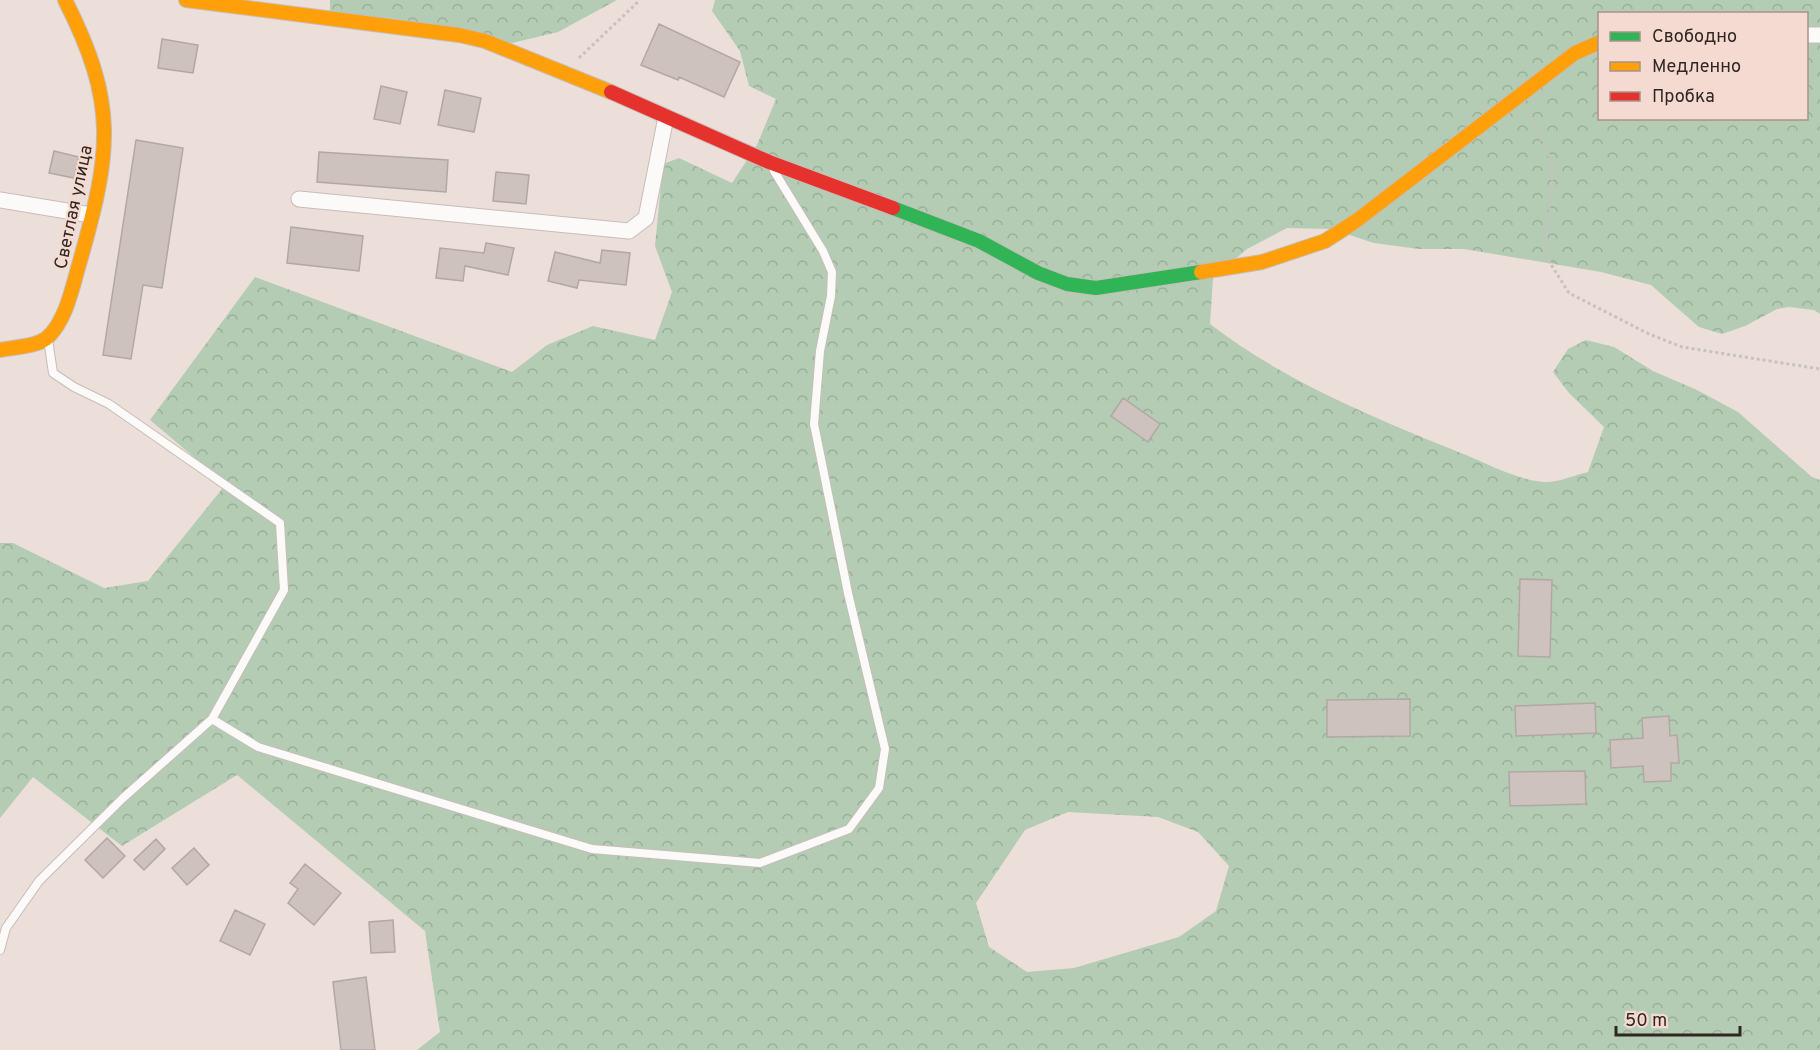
<svg xmlns="http://www.w3.org/2000/svg" width="1820" height="1050" viewBox="0 0 1820 1050" font-family="Overpass,sans-serif">
  <defs>
    <pattern id="forest-crowns" width="20" height="18" patternUnits="userSpaceOnUse" patternTransform="scale(1.5)"><rect width="20" height="18" fill="#b3ccb3"/><path d="M2 6a3 3 0 1 1 6 0M12 15a3 3 0 1 1 6 0" fill="none" stroke="#9aaf9a"/></pattern>
  </defs>
  <rect width="100%" height="100%" fill="#ecded8"/>
  <path fill="url(#forest-crowns)" fill-rule="evenodd" d="M 330,0 L 617,0 L 558,32 L 512,43 L 330,13 Z
    M 715,0 L 1820,0 L 1820,314 L 1814,310 L 1789,307 L 1777,309 L 1745,326 L 1722,334 L 1699,327 L 1651,285 L 1601,272 L 1464,249 L 1419,249 L 1374,243 L 1331,229 L 1287,228 L 1247,249 L 1213,278 L 1210,324 C 1285,382 1377,419 1466,455 C 1487,464 1521,481 1544,482 C 1557,483 1575,475 1588,472 L 1604,427 L 1569,393 L 1553,372 L 1568,349 L 1586,340 L 1614,347 L 1653,371 L 1697,390 L 1738,412 L 1812,477 L 1820,480 L 1820,1050 L 417,1050 L 440,1032 L 425,931 L 237,775 L 122,846 L 33,777 L 0,818 L 0,543 L 13,543 L 104,588 L 148,581 L 226,484 L 150,420 L 255,277 L 512,372 L 547,345 L 593,326 L 655,340 L 672,292 L 655,246 L 663,164 L 679,158 L 732,183 L 757,145 L 776,99 L 749,86 L 740,51 L 712,11 ZM 1600,14 L 1806,14 L 1806,118 L 1600,118 ZM 1068,812 L 1158,817 L 1198,832 L 1229,866 L 1216,911 L 1179,937 L 1074,968 L 1027,972 L 989,947 L 976,903 L 1025,830 Z"/>
  <path fill="#cdc2be" stroke="#b2a8a3" stroke-width="1.5" d="M 659,24 L 740,62 L 724,97 L 679,77 L 678,80 L 641,65 Z
    M 162,39 L 198,45 L 193,73 L 158,68 Z
    M 381,86 L 407,92 L 400,124 L 374,119 Z
    M 445,90 L 481,98 L 474,132 L 438,125 Z
    M 136,140 L 183,148 L 162,288 L 143,285 L 131,359 L 103,355 Z
    M 54,151 L 79,157 L 74,178 L 49,173 Z
    M 319,152 L 448,160 L 446,192 L 317,182 Z
    M 496,172 L 529,175 L 526,204 L 493,201 Z
    M 291,227 L 363,236 L 359,271 L 287,263 Z
    M 486,243 L 514,248 L 508,275 L 465,266 L 463,281 L 436,278 L 440,248 L 484,253 Z
    M 602,250 L 630,253 L 626,285 L 579,280 L 577,288 L 548,281 L 555,252 L 600,263 Z
    M 1123,398 L 1160,424 L 1148,442 L 1111,416 Z
    M 1520,579 L 1552,580 L 1550,657 L 1518,656 Z
    M 1410,699 L 1410,736 L 1327,737 L 1327,700 Z
    M 1595,703 L 1596,733 L 1516,736 L 1515,706 Z
    M 1669,716 L 1670,736 L 1677,735 L 1679,763 L 1671,763 L 1671,781 L 1644,782 L 1643,766 L 1611,768 L 1610,740 L 1643,738 L 1642,718 Z
    M 1585,771 L 1586,804 L 1510,806 L 1509,772 Z
    M 107,838 L 125,856 L 103,878 L 85,860 Z
    M 156,839 L 165,849 L 144,870 L 134,860 Z
    M 194,848 L 209,865 L 187,885 L 172,868 Z
    M 305,864 L 341,893 L 314,925 L 288,903 L 298,889 L 290,883 Z
    M 235,910 L 265,924 L 250,955 L 220,941 Z
    M 393,920 L 395,952 L 371,953 L 369,922 Z
    M 366,977 L 375,1050 L 341,1050 L 333,982 Z"/>
  <g fill="none" stroke-linecap="round" stroke-linejoin="round">
    <defs>
      <path id="lane" d="M 48,339 L 53,373 L 74,387 L 109,404 L 280,523 L 284,590 L 212,719 L 258,747 L 592,849 L 760,863 L 849,829 L 879,788 L 885,749 L 848,593 L 814,424 L 820,351 L 831,296 L 832,272 L 823,251 L 774,171
        M 0,950 L 6,928 L 39,881 L 123,798 L 212,719"/>
      <path id="street" d="M 1806,35 L 1820,35
        M 299,199 L 629,231 L 646,218 L 666,117
        M 0,200 L 91,215"/>
      <path id="fast" d="M 893,208 L 979,241 L 1038,273 L 1067,284 L 1096,288 L 1201,272"/>
      <path id="slow" d="M 186,0 L 459,35 L 485,41 L 611,92
        M 1201,272 L 1262,262 L 1325,241 L 1356,221 L 1575,53 L 1600,42
        M 0,350 C 14,347 37,347 48,337 C 67,319 73,284 80,261 C 111,152 118,104 65,0"/>
      <path id="jam" d="M 611,92 L 769,162 L 893,208"/>
    </defs>
    <use href="#lane" stroke="#c7bdb8" stroke-width="10"/>
    <use href="#street" stroke="#c7bdb8" stroke-width="17"/>
    <use href="#fast" stroke="#c7bdb8" stroke-width="16"/>
    <use href="#slow" stroke="#c7bdb8" stroke-width="16"/>
    <use href="#jam" stroke="#c7bdb8" stroke-width="16"/>
    <path stroke="#c5c2bf" stroke-width="3" stroke-dasharray="3 3" stroke-linecap="butt" d="M 579,58 L 640,0
      M 1527,111 L 1551,159 L 1552,179 L 1545,255 L 1569,293 L 1649,334 L 1682,347 L 1820,369"/>
    <use href="#lane" stroke="#fcfaf9" stroke-width="8"/>
    <use href="#street" stroke="#fcfaf9" stroke-width="15"/>
    <use href="#fast" stroke="#30b455" stroke-width="14"/>
    <use href="#slow" stroke="#ff9f0a" stroke-width="14"/>
    <use href="#jam" stroke="#e5322d" stroke-width="14"/>
  </g>
  <g text-anchor="middle" stroke-width="4.5" stroke-linejoin="round" paint-order="stroke">
    <g font-size="18" fill="#302723" stroke="#f4dad0">
      <text transform="translate(73 207) rotate(-78)" y="6">Светлая улица</text>
    </g>
  </g>
  <rect x="1598" y="12" width="210" height="108" fill="#f4dad0" stroke="#a6928b" stroke-width="1.5"/>
  <rect x="1610" y="32" width="30" height="9" fill="#30b455" stroke="#a6928b" stroke-width="1.5"/>
  <text x="1652" y="42" font-size="18" fill="#302723">Свободно</text>
  <rect x="1610" y="62" width="30" height="9" fill="#ff9f0a" stroke="#a6928b" stroke-width="1.5"/>
  <text x="1652" y="72" font-size="18" fill="#302723">Медленно</text>
  <rect x="1610" y="92" width="30" height="9" fill="#e5322d" stroke="#a6928b" stroke-width="1.5"/>
  <text x="1652" y="102" font-size="18" fill="#302723">Пробка</text>
  <path d="M1616 1026v9h124v-9" fill="none" stroke="#302723" stroke-width="3"/>
  <text x="1625" y="1026" font-size="18" fill="#302723" stroke="#f4dad0" stroke-width="4.5" paint-order="stroke">50 m</text>
</svg>
